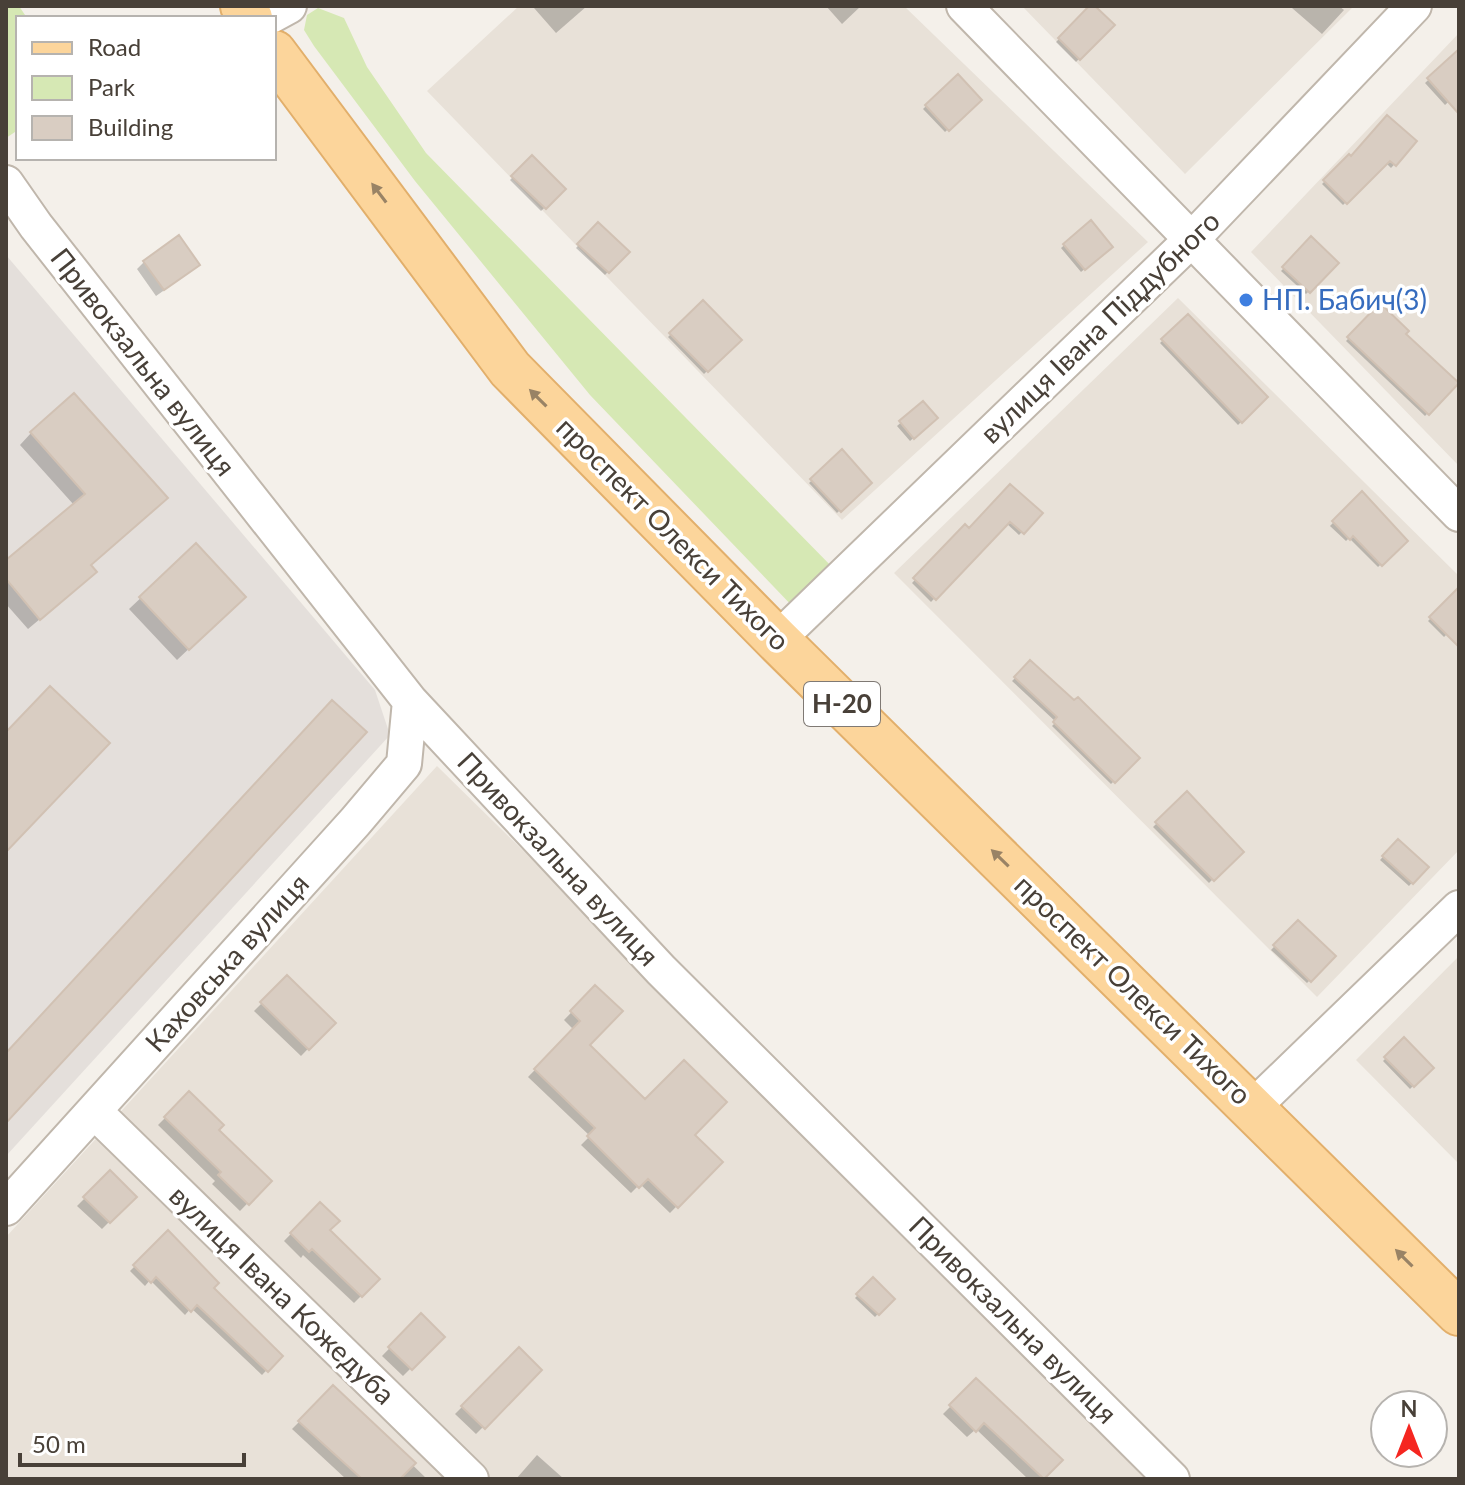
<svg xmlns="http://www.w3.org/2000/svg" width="1465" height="1485" viewBox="0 0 1465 1485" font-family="Lato,sans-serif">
  <rect width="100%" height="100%" fill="#f4f0ea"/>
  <path fill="#e8e1d8" d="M 519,6 L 904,6 L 1148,242 L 842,520 L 427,91 Z
    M 1022,6 L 1354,6 L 1185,174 Z
    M 1459,33 L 1459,466 L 1251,252 Z
    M 1178,298 L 1459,576 L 1459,850 L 1317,997 L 894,573 Z
    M 437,766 L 1162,1479 L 6,1479 L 6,1237 Z
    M 1459,956 L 1459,1164 L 1356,1060 Z"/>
  <path fill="#e4dfdb" d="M 6,255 L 375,690 L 390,735 L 6,1156 Z"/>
  <path fill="#d6e8b4" d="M 6,6 L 19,6 L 27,18 L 18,18 L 18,130 L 6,138 Z
    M 318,8 L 344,18 L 367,67 L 426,153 L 837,572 L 797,611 L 590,395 L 415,181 L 314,46 L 304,30 L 307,15 Z"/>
  <path fill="#0003" d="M 536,6 L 587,6 L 556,33 L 534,8 Z
    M 826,6 L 861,6 L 842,24 Z
    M 1092,6 L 1112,25 L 1076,62 L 1056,42 Z
    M 1293,6 L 1339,6 L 1344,10 L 1322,34 L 1292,8 Z
    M 1454,56 L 1459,62 L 1459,92 L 1445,105 L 1425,83 Z
    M 957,77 L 979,100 L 945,132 L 923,109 Z
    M 1415,142 L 1391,168 L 1386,163 L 1343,205 L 1322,184 L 1349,157 Z
    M 532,158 L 564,189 L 541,211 L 510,180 Z
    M 1090,223 L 1111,247 L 1081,272 L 1061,248 Z
    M 598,225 L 627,252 L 605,275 L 576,248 Z
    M 1312,239 L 1337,263 L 1306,294 L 1281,271 Z
    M 144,262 L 190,272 L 156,296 L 137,269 Z
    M 703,303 L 739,340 L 704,374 L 668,337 Z
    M 1380,306 L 1404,334 L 1456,383 L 1425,416 L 1346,341 Z
    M 1188,316 L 1266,397 L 1238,425 L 1160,343 Z
    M 923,403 L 936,418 L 910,441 L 897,426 Z
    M 31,433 L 165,498 L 89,566 L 83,583 L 28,629 L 6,604 L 6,563 L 74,505 L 20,445 Z
    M 842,452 L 869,482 L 837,513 L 809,483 Z
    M 1361,494 L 1405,541 L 1378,567 L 1349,538 L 1346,541 L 1330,526 Z
    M 1040,513 L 1019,535 L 1006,523 L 931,602 L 912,583 L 965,527 L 969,531 Z
    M 196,546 L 232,608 L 177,660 L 129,609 Z
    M 1457,592 L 1459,622 L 1444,637 L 1428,621 Z
    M 1030,663 L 1137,758 L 1111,784 L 1052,726 L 1056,722 L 1012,681 Z
    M 1187,794 L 1241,851 L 1209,883 L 1153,827 Z
    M 1398,841 L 1426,867 L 1409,886 L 1380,860 Z
    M 1298,922 L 1334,956 L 1307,983 L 1271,950 Z
    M 287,978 L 333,1023 L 301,1056 L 254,1011 Z
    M 595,988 L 587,1045 L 645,1102 L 692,1135 L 720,1162 L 670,1213 L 640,1184 L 631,1193 L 581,1145 L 590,1136 L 528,1077 L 574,1030 L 564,1020 Z
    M 1404,1040 L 1431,1068 L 1410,1089 L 1383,1061 Z
    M 189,1094 L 216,1130 L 269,1181 L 240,1211 L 212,1184 L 215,1181 L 158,1125 Z
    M 110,1173 L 134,1197 L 102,1229 L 77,1206 Z
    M 320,1204 L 327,1231 L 378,1279 L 354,1303 L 303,1255 L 301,1258 L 284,1241 Z
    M 168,1233 L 212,1288 L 280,1356 L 262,1375 L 191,1308 L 185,1315 L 150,1280 L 145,1286 L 130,1271 Z
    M 873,1280 L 892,1299 L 875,1317 L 855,1298 Z
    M 421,1316 L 442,1337 L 403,1376 L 382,1356 Z
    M 519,1350 L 540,1370 L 476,1434 L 455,1414 Z
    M 976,1381 L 1060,1460 L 1041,1479 L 1028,1479 L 976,1429 L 967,1437 L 943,1414 Z
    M 333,1388 L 427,1479 L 346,1479 L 292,1429 Z
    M 537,1455 L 564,1479 L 516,1479 Z"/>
  <path fill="#d9cdc2" stroke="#d1c1b3" stroke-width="2" d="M 1089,6 L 1095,6 L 1115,25 L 1080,60 L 1058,38 Z
    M 1459,49 L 1459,114 L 1427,78 Z
    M 958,74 L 982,100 L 949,131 L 925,105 Z
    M 1387,115 L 1417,141 L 1396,166 L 1390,161 L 1347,204 L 1323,180 L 1349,154 L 1351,156 Z
    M 532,155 L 566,189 L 546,209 L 511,176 Z
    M 1091,220 L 1113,247 L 1085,270 L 1063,244 Z
    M 598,222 L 630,252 L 609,273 L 577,244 Z
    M 179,235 L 200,265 L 164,290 L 143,261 Z
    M 1311,236 L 1339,263 L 1310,293 L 1282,267 Z
    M 703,300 L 742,340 L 708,372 L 669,333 Z
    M 1380,303 L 1409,331 L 1406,334 L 1459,383 L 1429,415 L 1347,337 Z
    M 1188,314 L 1268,397 L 1242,423 L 1161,339 Z
    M 74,393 L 168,498 L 91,565 L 97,572 L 40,620 L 6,579 L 6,560 L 85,494 L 30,432 Z
    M 923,401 L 938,418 L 914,439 L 899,421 Z
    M 842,449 L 872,483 L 841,512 L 810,479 Z
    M 1010,484 L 1043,513 L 1024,534 L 1010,522 L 936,600 L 913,578 L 965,524 L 969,528 Z
    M 1362,491 L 1408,541 L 1382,566 L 1353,536 L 1350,540 L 1332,521 Z
    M 196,543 L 246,597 L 189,650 L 139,597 Z
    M 1459,587 L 1459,647 L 1429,617 Z
    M 1030,660 L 1074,700 L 1078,697 L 1140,758 L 1115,783 L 1053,722 L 1057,717 L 1014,677 Z
    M 50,686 L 110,743 L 6,852 L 6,732 Z
    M 332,700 L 367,732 L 6,1123 L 6,1053 Z
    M 1187,791 L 1244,852 L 1214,881 L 1155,822 Z
    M 1398,839 L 1429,867 L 1413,884 L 1382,856 Z
    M 1298,920 L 1336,956 L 1311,982 L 1273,945 Z
    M 287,975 L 336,1023 L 309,1050 L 260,1002 Z
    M 595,985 L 623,1011 L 590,1045 L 645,1099 L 684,1060 L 727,1102 L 695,1135 L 723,1162 L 678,1208 L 648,1179 L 639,1188 L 587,1136 L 595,1128 L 534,1069 L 580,1021 L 570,1011 Z
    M 1404,1037 L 1434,1068 L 1414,1087 L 1384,1057 Z
    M 189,1091 L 224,1125 L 219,1130 L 272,1181 L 249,1205 L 218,1175 L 221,1172 L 164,1117 Z
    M 110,1170 L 137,1197 L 110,1223 L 83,1197 Z
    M 320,1202 L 340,1221 L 330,1230 L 380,1279 L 362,1297 L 312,1249 L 309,1252 L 290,1233 Z
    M 168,1230 L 219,1283 L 214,1288 L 283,1356 L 268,1372 L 197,1305 L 191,1312 L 156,1277 L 151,1283 L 133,1265 Z
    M 873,1277 L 895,1299 L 879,1315 L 856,1294 Z
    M 421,1313 L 445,1337 L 412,1370 L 388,1347 Z
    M 519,1347 L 542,1370 L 485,1429 L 461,1406 Z
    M 976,1378 L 1063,1460 L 1044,1479 L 984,1423 L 976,1432 L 949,1405 Z
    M 333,1385 L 416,1463 L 400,1479 L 362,1479 L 298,1421 Z"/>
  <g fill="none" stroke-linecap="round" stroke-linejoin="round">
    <defs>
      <path id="minor" d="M 964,6 L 1459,514
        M 267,18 L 289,6
        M 6,183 L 36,226 L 410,701 L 661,970 L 1172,1479
        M 777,640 L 1192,239 L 1414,6
        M 1253,1107 L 1459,908
        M 94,1111 L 471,1479
        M 6,1208 L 355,822 L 404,764 L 410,701"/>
      <path id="primary" d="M 243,6 L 250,18
        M 274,53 L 510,369 L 777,640 L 1459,1313"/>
    </defs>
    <use href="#minor" stroke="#c0b7ac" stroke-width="38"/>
    <use href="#primary" stroke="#e2af6b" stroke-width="48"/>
    <use href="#minor" stroke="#fff" stroke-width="34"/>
    <use href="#primary" stroke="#fcd59b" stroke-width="44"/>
  </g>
  <defs><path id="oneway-solid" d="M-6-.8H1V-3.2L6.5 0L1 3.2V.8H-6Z" transform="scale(2)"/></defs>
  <g fill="#998365">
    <use href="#oneway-solid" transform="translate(379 193) rotate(-127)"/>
    <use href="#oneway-solid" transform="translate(538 398) rotate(-135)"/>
    <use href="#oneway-solid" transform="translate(1000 858) rotate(-136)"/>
    <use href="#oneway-solid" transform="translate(1404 1258) rotate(-135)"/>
  </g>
  <circle fill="#3f7fe0" stroke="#fff" stroke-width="3" cx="1246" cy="300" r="8"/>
  <g text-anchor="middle" stroke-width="7" stroke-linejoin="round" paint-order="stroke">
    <rect fill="#fff" stroke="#7f7974" stroke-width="2" x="804" y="682" width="76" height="44" rx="6"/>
    <g font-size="26" font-weight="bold" fill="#484038">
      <text x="842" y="713">Н-20</text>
    </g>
    <g font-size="28" fill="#366cbe" stroke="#fff" text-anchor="start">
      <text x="1262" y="310">НП. Бабич(3)</text>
    </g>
    <g font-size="28" fill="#484038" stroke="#fff">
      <text transform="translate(1100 327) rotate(-44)" y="10">вулиця Івана Піддубного</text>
      <text transform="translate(143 362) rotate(52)" y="10">Привокзальна вулиця</text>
      <text transform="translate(673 534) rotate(45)" y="10">проспект Олекси Тихого</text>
      <text transform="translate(558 859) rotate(47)" y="10">Привокзальна вулиця</text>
      <text transform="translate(227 963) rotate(-48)" y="10">Каховська вулиця</text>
      <text transform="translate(1133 990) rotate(44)" y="10">проспект Олекси Тихого</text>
      <text transform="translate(282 1295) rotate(44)" y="10">вулиця Івана Кожедуба</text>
      <text transform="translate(1013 1320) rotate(45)" y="10">Привокзальна вулиця</text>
    </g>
  </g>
  <rect width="1465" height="1485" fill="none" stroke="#484038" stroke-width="16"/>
  <rect x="16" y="16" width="260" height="144" fill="#ffffff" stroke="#b6b3af" stroke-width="2"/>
  <rect x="32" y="42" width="40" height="12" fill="#fcd59b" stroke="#b6b3af" stroke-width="2"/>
  <text x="88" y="56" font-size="24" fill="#484038">Road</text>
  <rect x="32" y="76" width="40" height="24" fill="#d6e8b4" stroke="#b6b3af" stroke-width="2"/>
  <text x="88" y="96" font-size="24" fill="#484038">Park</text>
  <rect x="32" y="116" width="40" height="24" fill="#d9cdc2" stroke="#b6b3af" stroke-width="2"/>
  <text x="88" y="136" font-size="24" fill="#484038">Building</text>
  <g transform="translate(1409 1429)"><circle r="38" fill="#ffffff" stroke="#b6b3af" stroke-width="2"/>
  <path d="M0-6L14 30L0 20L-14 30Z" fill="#f52620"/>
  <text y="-12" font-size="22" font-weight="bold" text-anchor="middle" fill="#484038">N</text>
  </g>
  <path d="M20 1453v12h224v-12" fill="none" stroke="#484038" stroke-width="4"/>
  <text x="32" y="1453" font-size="24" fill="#484038" stroke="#ffffff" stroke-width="6" paint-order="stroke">50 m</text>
</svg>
